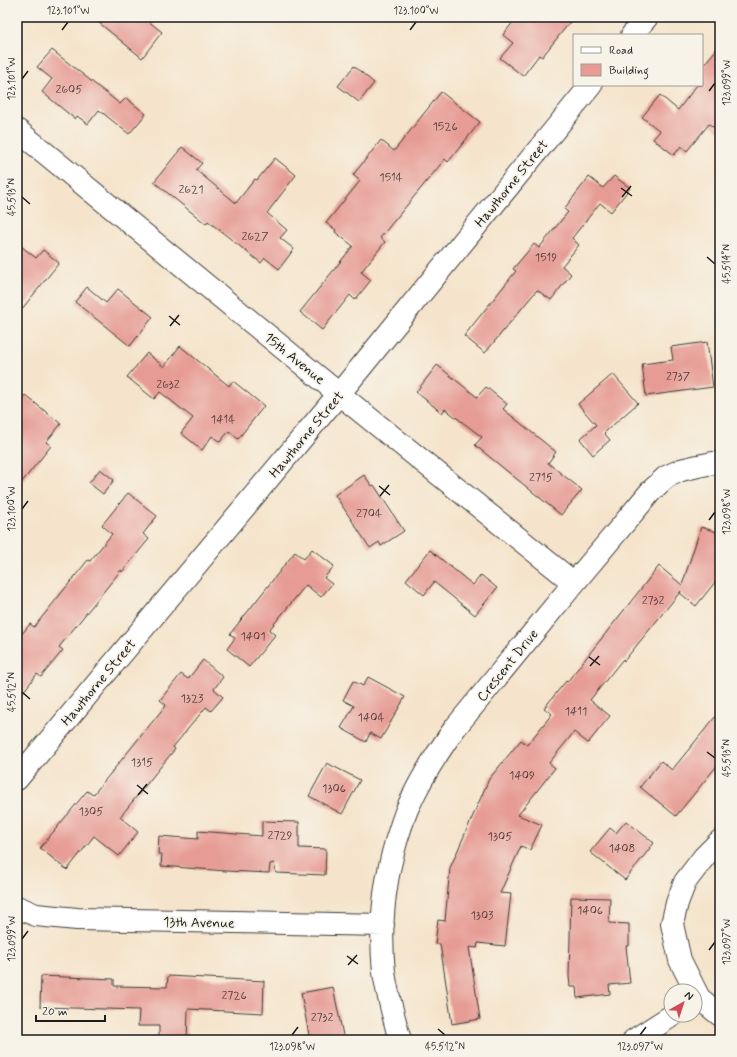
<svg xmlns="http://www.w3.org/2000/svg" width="737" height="1057" viewBox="0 0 737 1057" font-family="Mynerve,sans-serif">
  <rect width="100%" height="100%" fill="#f7f3e8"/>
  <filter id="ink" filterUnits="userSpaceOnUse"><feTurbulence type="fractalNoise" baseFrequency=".025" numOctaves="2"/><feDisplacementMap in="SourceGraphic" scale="8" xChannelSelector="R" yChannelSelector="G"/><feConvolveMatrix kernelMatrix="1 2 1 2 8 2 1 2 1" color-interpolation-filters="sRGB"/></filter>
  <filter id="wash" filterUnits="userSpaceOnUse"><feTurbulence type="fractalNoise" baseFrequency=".012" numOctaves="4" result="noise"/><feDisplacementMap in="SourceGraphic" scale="16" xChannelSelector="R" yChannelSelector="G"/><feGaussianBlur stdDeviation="0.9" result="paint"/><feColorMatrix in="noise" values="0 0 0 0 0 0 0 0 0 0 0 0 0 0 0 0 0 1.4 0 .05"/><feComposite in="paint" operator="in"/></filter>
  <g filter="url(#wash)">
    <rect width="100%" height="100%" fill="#f5e4cb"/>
    <g id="blocks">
      <path fill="#e69c94" d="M 92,17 L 143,17 L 162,32 L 142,58 Z
        M 517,17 L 574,17 L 542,57 L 539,55 L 523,76 L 500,58 L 513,43 L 503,35 Z
        M 720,45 L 720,132 L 709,124 L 687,151 L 681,146 L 674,155 L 653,139 L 660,131 L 642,117 L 660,95 L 678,110 L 697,85 L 702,85 L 702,67 Z
        M 52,50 L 120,104 L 126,98 L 146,114 L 129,134 L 99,110 L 88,124 L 77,116 L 75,119 L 42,92 L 52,79 L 37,67 Z
        M 354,66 L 374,83 L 359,102 L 338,86 Z
        M 441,92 L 480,122 L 448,162 L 445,159 L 380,238 L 385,242 L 361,272 L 371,280 L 355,300 L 350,295 L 322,330 L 300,312 L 353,246 L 335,232 L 336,230 L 326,223 L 360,181 L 353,175 L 381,140 L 394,151 Z
        M 182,147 L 202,163 L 196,170 L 236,203 L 255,179 L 257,180 L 275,158 L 296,175 L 267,213 L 287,230 L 280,238 L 294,249 L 279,269 L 265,258 L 261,263 L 208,221 L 206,224 L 154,182 Z
        M 614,176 L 630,188 L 611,212 L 600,203 L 572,238 L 579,245 L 562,266 L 571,274 L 551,300 L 537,290 L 485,353 L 464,336 L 516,271 L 513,269 L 534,244 L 539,248 L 568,212 L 564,209 L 589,177 L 603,188 Z
        M 17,243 L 36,258 L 43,250 L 59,263 L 17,315 Z
        M 87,287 L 106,303 L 118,289 L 153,317 L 130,346 L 75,302 Z
        M 707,342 L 713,387 L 646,396 L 642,364 L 673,360 L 671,347 Z
        M 180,346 L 229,386 L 233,381 L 264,406 L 238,439 L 229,431 L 220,442 L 212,436 L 202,450 L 181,433 L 193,418 L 160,392 L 154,399 L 127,377 L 147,353 L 164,367 Z
        M 437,365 L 477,397 L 486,387 L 507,404 L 503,409 L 556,452 L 548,463 L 582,490 L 561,515 L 475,445 L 482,437 L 445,409 L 442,413 L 416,392 Z
        M 613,374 L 638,403 L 604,433 L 610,440 L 593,455 L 580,439 L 596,425 L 578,404 Z
        M 25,395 L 61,424 L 46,442 L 51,446 L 17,488 L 17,404 Z
        M 100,469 L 114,480 L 103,494 L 89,483 Z
        M 364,475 L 372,486 L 374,485 L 404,531 L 381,546 L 379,542 L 370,548 L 335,495 Z
        M 128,493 L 157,516 L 143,534 L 149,539 L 122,572 L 121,570 L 59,647 L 63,650 L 41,677 L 37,674 L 17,700 L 17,640 L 30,624 L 34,627 L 88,560 L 90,561 L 112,534 L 102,525 Z
        M 701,527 L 720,533 L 720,576 L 696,606 L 680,593 L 681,591 L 624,661 L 623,659 L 590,700 L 610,716 L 588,743 L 574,732 L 549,763 L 555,768 L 518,815 L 542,825 L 530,850 L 521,846 L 500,893 L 511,894 L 505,946 L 478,943 L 477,948 L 469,947 L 480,1019 L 452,1024 L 440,944 L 435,944 L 438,920 L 445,921 L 450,868 L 489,779 L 521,740 L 527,745 L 552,714 L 544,708 L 566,681 L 567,682 L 659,566 L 682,585 Z
        M 312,549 L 334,566 L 324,578 L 332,584 L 321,597 L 306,585 L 269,630 L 275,635 L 249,667 L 227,649 L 235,638 L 230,634 L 295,552 L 304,559 Z
        M 430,550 L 473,585 L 481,575 L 497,588 L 475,615 L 434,582 L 424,595 L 406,580 Z
        M 203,660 L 223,677 L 214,689 L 223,697 L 211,711 L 206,707 L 173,747 L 175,749 L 120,817 L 138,832 L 119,856 L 94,836 L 67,870 L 40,848 L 87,791 L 93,795 L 166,705 L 160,700 L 181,674 L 188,679 Z
        M 368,677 L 405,697 L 381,739 L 370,733 L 366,742 L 341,728 L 354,706 L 343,700 L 353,681 L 363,686 Z
        M 720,711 L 720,762 L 676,816 L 640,787 L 661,761 L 672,770 Z
        M 327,763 L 360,780 L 342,814 L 309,796 Z
        M 262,821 L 299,822 L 299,848 L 326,849 L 325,875 L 276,873 L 274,863 L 270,864 L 269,873 L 226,871 L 161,866 L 162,854 L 158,854 L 159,836 L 198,839 L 198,831 L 262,836 Z
        M 626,821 L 654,843 L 625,880 L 590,852 L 610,828 L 616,833 Z
        M 571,897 L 610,898 L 609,923 L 629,924 L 629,946 L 626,946 L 630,983 L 609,985 L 610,994 L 577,998 L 576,987 L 570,987 L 569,976 Z
        M 41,976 L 114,979 L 114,986 L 167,987 L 168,976 L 264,981 L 263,1013 L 188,1009 L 187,1040 L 159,1040 L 159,1026 L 138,1026 L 139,1010 L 40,1007 Z
        M 333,987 L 344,1040 L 310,1040 L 301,993 Z"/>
    </g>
  </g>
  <g filter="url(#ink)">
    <use href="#blocks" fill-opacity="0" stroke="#3d3a36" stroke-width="1"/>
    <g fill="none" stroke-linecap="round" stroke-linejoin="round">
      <defs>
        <path id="minor" d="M 632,35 L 647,17
          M 17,130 L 339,394 L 574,583
          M 17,779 L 339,394 L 591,85
          M 720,841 L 704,857 L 685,882 L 677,903 L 672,924 L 680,960 L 699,998 L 720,1015
          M 17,907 L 36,915 L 77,919 L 383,925
          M 400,1040 C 394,1018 387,994 384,972 C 379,923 385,873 401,826 C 404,818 406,810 410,803 C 422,776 438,752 455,728 L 574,583 L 651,491 L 666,477 L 681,470 L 698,466 L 713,463 L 720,464
          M 634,1040 L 673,1015"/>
      </defs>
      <use href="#minor" stroke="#3d3a36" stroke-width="24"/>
      <use href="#minor" stroke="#fff" stroke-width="22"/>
    </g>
  </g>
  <path fill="none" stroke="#1c1c1c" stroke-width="1.5" d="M 62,30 L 68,22M 410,30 L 416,22M 22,79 L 28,71M 709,91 L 715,83M 621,188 L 632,196M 22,197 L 30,204M 622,197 L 631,186M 707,257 L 715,264M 169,316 L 180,325M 170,326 L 179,315M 379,486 L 390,495M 380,496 L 389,485M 22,509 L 28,501M 709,520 L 715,512M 589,657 L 600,665M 590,666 L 599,656M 22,692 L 30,699M 707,752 L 715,758M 137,785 L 148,794M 138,795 L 147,784M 22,939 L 28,931M 709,950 L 715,942M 347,956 L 358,964M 348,965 L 357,955M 438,1029 L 445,1035M 292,1035 L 298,1027M 640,1035 L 646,1027"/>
  <g text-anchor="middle" stroke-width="3.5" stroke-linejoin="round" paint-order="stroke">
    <g font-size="12" fill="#4e3c3a">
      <text x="69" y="93">2605</text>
      <text x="445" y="130">1526</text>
      <text x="391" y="181">1514</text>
      <text x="191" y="193">2621</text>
      <text x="255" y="240">2627</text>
      <text x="546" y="261">1519</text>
      <text x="678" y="380">2737</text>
      <text x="168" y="388">2632</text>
      <text x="223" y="423">1414</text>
      <text x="541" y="481">2715</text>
      <text x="369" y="517">2704</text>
      <text x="653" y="604">2732</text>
      <text x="253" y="640">1401</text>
      <text x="192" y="702">1323</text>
      <text x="576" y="715">1411</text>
      <text x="371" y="721">1404</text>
      <text x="142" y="766">1315</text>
      <text x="522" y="779">1409</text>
      <text x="334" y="792">1306</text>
      <text x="91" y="815">1305</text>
      <text x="280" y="839">2729</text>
      <text x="500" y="840">1305</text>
      <text x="622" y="852">1408</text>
      <text x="590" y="914">1406</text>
      <text x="482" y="919">1303</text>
      <text x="234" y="999">2726</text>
      <text x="322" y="1021">2732</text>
    </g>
    <g font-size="14" fill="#1c1c1c" stroke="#f7f3e8">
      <text transform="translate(511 183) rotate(-51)" y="5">Hawthorne Street</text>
      <text transform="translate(295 358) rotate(39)" y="5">15th Avenue</text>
      <text transform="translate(306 434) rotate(-50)" y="5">Hawthorne Street</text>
      <text transform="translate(507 665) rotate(-51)" y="5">Crescent Drive</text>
      <text transform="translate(98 682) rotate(-50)" y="5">Hawthorne Street</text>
      <text transform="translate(199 922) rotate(1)" y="5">13th Avenue</text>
    </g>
  </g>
  <rect width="737" height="1057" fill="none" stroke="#f7f3e8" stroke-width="44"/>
  <rect x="573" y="34" width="130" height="52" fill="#f7f3e8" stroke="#9f9d96"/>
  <rect x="581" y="47" width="20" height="6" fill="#ffffff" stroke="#9f9d96"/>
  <text x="609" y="54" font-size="12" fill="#1c1c1c">Road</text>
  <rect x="581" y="64" width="20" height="12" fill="#e69c94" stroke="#9f9d96"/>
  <text x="609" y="74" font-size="12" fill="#1c1c1c">Building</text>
  <g transform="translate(683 1003) rotate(39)"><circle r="19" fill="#f7f3e8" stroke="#9f9d96"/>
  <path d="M0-3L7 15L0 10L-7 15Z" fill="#d1495b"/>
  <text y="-6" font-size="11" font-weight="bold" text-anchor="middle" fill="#1c1c1c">N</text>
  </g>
  <path d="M36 1015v6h69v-6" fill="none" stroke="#1c1c1c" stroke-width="2"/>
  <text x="42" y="1015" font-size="12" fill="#1c1c1c" stroke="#f7f3e8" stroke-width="3" paint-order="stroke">20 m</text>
  <rect x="22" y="22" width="693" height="1013" fill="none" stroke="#1c1c1c" stroke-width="1.5"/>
  <g font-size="10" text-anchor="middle" fill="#1c1c1c">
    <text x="68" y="14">123.101°W</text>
    <text x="416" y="14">123.100°W</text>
    <text transform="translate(11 79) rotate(-90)" y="4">123.101°W</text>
    <text transform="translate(726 83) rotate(-90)" y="4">123.099°W</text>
    <text transform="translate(11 197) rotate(-90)" y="4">45.513°N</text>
    <text transform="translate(726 264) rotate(-90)" y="4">45.514°N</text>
    <text transform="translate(11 509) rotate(-90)" y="4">123.100°W</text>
    <text transform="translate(726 512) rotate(-90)" y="4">123.098°W</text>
    <text transform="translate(11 692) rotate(-90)" y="4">45.512°N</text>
    <text transform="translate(726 758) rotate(-90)" y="4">45.513°N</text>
    <text transform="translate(11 939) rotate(-90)" y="4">123.099°W</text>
    <text transform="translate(726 942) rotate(-90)" y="4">123.097°W</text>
    <text x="292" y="1050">123.098°W</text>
    <text x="445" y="1050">45.512°N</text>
    <text x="640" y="1050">123.097°W</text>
  </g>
</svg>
